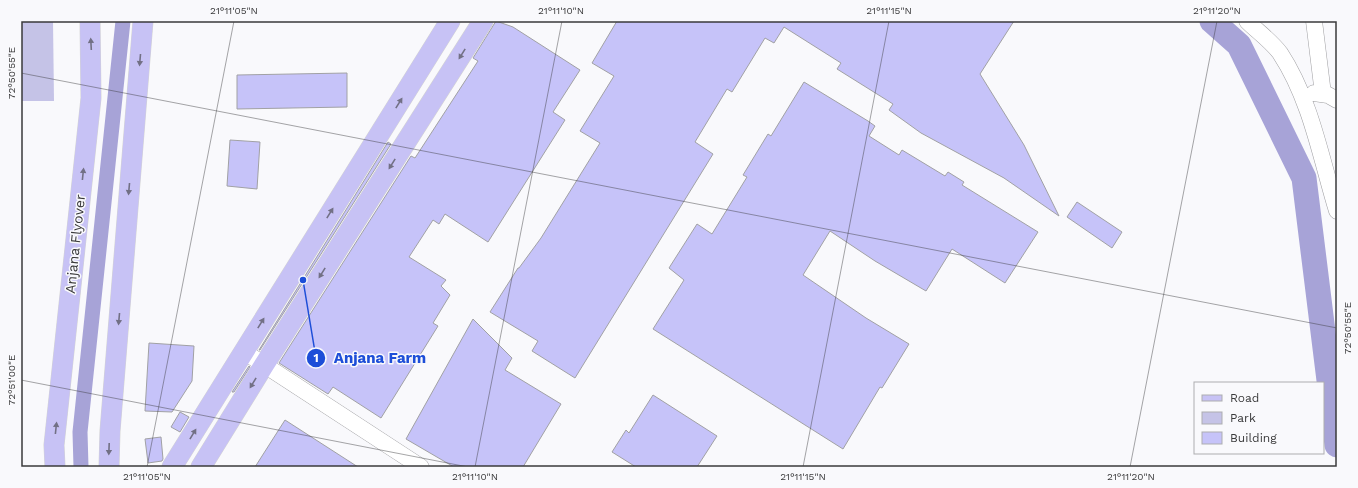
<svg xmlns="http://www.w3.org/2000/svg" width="1358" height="488" viewBox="0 0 1358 488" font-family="'Work Sans',sans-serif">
  <rect width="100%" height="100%" fill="#f9f9fc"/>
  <path fill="#c5c3e7" d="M 21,21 L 53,21 L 54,101 L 21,101 Z"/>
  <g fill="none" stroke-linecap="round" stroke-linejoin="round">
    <path stroke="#a7a3d7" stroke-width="15" d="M 81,467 L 80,432 L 123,21"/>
    <path stroke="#a7a3d7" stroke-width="25" d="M 1212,21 L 1239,45 L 1304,178 L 1337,445"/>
  </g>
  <path fill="#c6c3f9" stroke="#a1a1a4" d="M 496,21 L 513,27 L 580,70 L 553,112 L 565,120 L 488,242 L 445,214 L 439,224 L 433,220 L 409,257 L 446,280 L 441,286 L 450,295 L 433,323 L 438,326 L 381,418 L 333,387 L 328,394 L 279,363 L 411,156 L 415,158 L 478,61 L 473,58 Z
    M 617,21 L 1014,21 L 980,74 L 1024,145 L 1059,216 L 1004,178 L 921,133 L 889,110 L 893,104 L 837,69 L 841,63 L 784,27 L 774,43 L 765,38 L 732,92 L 727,89 L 695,142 L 713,154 L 575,378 L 532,351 L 538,341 L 490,312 L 518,268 L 519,268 L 541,238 L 600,143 L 580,131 L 614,76 L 592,63 Z
    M 347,73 L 347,107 L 237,109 L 237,75 Z
    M 804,82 L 868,121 L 875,126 L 869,136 L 899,155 L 902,150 L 945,176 L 948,172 L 964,182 L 962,185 L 1038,232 L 1005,283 L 952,249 L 926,291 L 875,261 L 830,231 L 803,275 L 866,318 L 909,344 L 882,388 L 880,387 L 843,449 L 653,329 L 684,280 L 669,268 L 697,224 L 712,234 L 747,177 L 743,175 L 768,134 L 771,136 Z
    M 230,140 L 260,142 L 257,189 L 227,186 Z
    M 388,142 L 391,144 L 260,350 L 259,350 Z
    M 1077,202 L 1122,232 L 1112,248 L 1067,217 Z
    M 473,319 L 512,358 L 505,370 L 561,404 L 523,467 L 454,467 L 406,439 Z
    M 149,343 L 194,346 L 192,381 L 172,412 L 145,411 Z
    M 249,366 L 250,367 L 234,392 L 232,392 Z
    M 653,395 L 717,436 L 697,467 L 636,467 L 612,452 L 626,430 L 629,433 Z
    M 180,412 L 189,417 L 180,432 L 171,427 Z
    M 285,420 L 358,467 L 255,467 Z
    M 161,437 L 163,459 L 162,461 L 148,463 L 145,439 Z"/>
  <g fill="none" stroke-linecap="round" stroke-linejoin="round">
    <defs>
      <path id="minor" d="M 1247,21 C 1257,31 1271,41 1280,53 C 1311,100 1321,159 1337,211
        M 1314,21 L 1323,94
        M 1314,93 L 1328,95 L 1337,100
        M 243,351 L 421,467"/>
      <path id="major" d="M 55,467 L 54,445 L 91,98 L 90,21
        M 109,467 L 110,431 L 143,21
        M 172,467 L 450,21
        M 201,467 L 264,365 L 483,21"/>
    </defs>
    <use href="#minor" stroke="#9e9ea1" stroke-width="17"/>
    <use href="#major" stroke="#d4d4d4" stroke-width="21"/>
    <use href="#minor" stroke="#fff" stroke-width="16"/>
    <use href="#major" stroke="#c7c2f5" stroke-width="20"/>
  </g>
  <defs><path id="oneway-solid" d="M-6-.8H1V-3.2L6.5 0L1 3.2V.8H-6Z"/></defs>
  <g fill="#727085">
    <use href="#oneway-solid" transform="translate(91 44) rotate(-93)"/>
    <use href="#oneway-solid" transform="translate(462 54) rotate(122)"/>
    <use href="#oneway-solid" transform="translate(140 60) rotate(95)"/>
    <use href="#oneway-solid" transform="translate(399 103) rotate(-58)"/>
    <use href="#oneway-solid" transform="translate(392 164) rotate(122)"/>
    <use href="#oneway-solid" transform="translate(83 174) rotate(-84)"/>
    <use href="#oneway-solid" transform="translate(129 189) rotate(95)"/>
    <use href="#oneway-solid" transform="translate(330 213) rotate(-58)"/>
    <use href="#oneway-solid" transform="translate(322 273) rotate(122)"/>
    <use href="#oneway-solid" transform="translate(119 319) rotate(95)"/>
    <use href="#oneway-solid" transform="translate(261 323) rotate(-58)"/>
    <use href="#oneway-solid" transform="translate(253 383) rotate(121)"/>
    <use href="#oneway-solid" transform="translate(56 428) rotate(-84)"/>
    <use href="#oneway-solid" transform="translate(193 434) rotate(-59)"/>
    <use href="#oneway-solid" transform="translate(109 449) rotate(92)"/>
  </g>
  <path fill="none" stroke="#3a3a3b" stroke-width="1" stroke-opacity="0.45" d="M 1336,21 L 1337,21M 21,73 L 1337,328M 21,380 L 468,467M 147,467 L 234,21M 475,467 L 562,21M 803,467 L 889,21M 1130,467 L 1217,21"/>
  <g text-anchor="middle" stroke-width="3" stroke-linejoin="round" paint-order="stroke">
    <g font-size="14" fill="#3a3a3b" stroke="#f9f9fc">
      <text transform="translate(75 244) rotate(-84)" y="5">Anjana Flyover</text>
    </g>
  </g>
  <path fill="none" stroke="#1d4ed8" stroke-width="1.5" d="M303 280L316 358"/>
  <g fill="#1d4ed8" stroke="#f9f9fc" stroke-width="1.5">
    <circle cx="303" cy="280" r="4"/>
    <circle cx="316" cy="358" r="10"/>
  </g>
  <g font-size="12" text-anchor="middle" font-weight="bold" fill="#fff">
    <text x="316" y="362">1</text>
  </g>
  <g font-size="15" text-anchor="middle" font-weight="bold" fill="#1d4ed8" stroke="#f9f9fc" stroke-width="3" stroke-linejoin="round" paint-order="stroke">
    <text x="380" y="363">Anjana Farm</text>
  </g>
  <rect width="1358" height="488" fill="none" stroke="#f9f9fc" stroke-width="44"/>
  <rect x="1194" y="382" width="130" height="72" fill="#f9f9fc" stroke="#adadaf"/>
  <rect x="1202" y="395" width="20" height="6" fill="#c7c2f5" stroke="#adadaf"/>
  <text x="1230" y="402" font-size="12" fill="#3a3a3b">Road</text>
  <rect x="1202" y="412" width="20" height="12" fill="#c5c3e7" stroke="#adadaf"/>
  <text x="1230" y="422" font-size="12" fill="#3a3a3b">Park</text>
  <rect x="1202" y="432" width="20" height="12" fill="#c6c3f9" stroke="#adadaf"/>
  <text x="1230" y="442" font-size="12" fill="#3a3a3b">Building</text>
  <rect x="22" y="22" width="1314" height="444" fill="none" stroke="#3a3a3b" stroke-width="1.5"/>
  <g font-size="10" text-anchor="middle" fill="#3a3a3b">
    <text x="234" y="14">21°11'05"N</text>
    <text x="561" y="14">21°11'10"N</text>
    <text x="889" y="14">21°11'15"N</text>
    <text x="1217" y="14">21°11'20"N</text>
    <text transform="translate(11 73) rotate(-90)" y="4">72°50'55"E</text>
    <text transform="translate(1347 328) rotate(-90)" y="4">72°50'55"E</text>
    <text transform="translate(11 380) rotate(-90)" y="4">72°51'00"E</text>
    <text x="147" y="480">21°11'05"N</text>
    <text x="475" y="480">21°11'10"N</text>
    <text x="803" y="480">21°11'15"N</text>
    <text x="1131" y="480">21°11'20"N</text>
  </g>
</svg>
